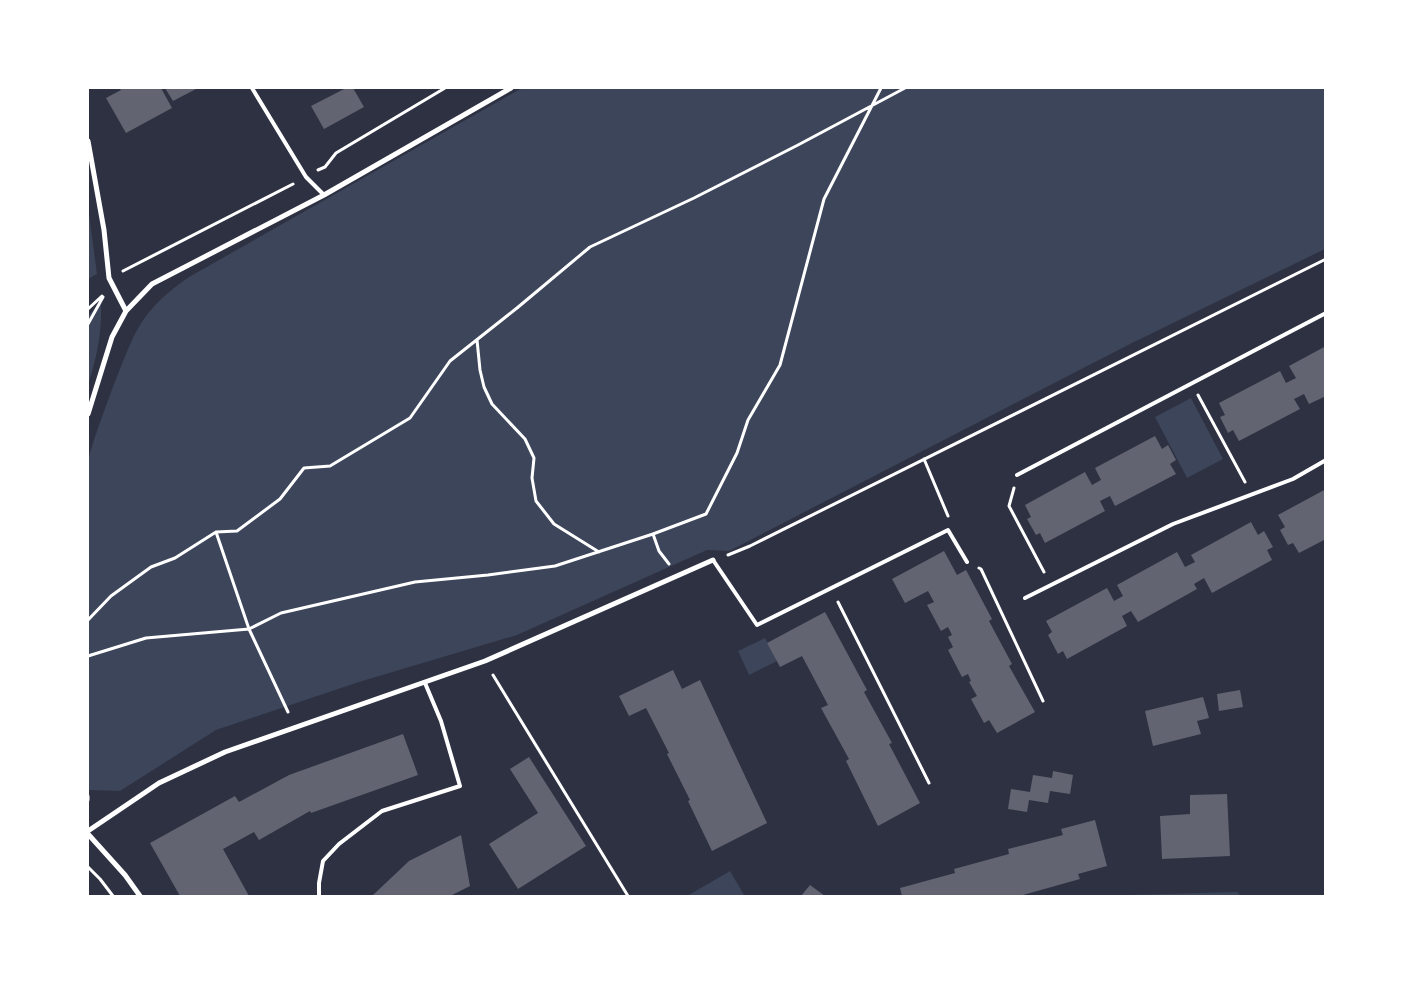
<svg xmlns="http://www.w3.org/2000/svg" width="1413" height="984" viewBox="0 0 1413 984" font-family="'Noto Serif',serif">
  <rect width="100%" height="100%" fill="#2d3142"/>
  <path fill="#3c4559" d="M 522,88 L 1325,88 L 1325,249 L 1130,344 L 729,551 L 707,550 L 517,635 L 359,682 L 216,730 L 120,791 L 88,790 L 88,459 C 96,432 106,405 116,379 C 125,357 132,335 146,316 C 158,300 173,288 189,277 Z
    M 88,207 L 97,274 L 88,279 Z
    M 101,303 C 102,334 97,356 88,385 L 88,316 Z
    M 1191,398 L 1223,459 L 1187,478 L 1155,417 Z
    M 765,638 L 777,661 L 749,675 L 738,651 Z
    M 730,871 L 744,895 L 742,896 L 687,896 Z
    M 1237,892 L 1241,896 L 1120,896 L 1128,895 Z"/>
  <path fill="#626471" d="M 119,88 L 161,88 L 172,108 L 126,133 L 106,98 L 121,90 Z
    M 165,88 L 198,88 L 173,101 Z
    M 346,88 L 353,88 L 364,107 L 324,129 L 311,106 Z
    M 1326,346 L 1326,396 L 1309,404 L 1304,394 L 1294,399 L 1300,409 L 1239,441 L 1233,430 L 1228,433 L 1220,417 L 1225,415 L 1219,403 L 1280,371 L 1286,383 L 1296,378 L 1289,366 Z
    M 1155,436 L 1162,449 L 1168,445 L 1176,460 L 1170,464 L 1176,474 L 1115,506 L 1110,496 L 1100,501 L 1105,511 L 1045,543 L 1040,533 L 1036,535 L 1027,519 L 1031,517 L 1025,505 L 1085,472 L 1092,485 L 1101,480 L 1095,468 Z
    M 1326,489 L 1326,539 L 1299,553 L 1293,543 L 1288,545 L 1280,530 L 1285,527 L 1278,515 Z
    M 1251,522 L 1258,535 L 1264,531 L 1273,547 L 1267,550 L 1272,560 L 1212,593 L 1204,578 L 1194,584 L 1197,589 L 1138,622 L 1131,611 L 1122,616 L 1127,626 L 1067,659 L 1063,651 L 1058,654 L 1048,635 L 1052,632 L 1046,621 L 1107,588 L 1114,601 L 1123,596 L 1117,585 L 1177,552 L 1185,567 L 1195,562 L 1191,555 Z
    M 944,551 L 957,575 L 966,570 L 992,619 L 989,621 L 1012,664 L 1009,666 L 1035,712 L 997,733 L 989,720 L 984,723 L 971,699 L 977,696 L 969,682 L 971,681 L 968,674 L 962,677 L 948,650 L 953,647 L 948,637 L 952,635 L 948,627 L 941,631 L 927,605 L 934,602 L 928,591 L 905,603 L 892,579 Z
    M 825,612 L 867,690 L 864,692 L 892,743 L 889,744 L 920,803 L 878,826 L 846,761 L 849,759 L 821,708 L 828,705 L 802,656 L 780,667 L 767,643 Z
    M 673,670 L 682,689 L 700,680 L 767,823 L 712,851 L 688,801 L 690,800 L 667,754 L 669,753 L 646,708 L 629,716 L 619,696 Z
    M 1240,690 L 1243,707 L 1219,711 L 1217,694 Z
    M 1203,697 L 1209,718 L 1197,721 L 1201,734 L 1153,746 L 1145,711 Z
    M 403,734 L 418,775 L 311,813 L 310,811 L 259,840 L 254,832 L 223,849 L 249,896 L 180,896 L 150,843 L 235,796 L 239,802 L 289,775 Z
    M 529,757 L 586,846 L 518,889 L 489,844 L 538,813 L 510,769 Z
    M 1053,771 L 1073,775 L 1070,794 L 1050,791 L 1048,803 L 1029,800 L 1027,812 L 1008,809 L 1011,789 L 1030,792 L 1033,775 L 1052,778 Z
    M 1227,794 L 1230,856 L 1162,859 L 1160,816 L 1190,814 L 1190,795 Z
    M 1095,820 L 1107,866 L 1078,874 L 1080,879 L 1023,895 L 1023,896 L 902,896 L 900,888 L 955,873 L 954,869 L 1009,854 L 1008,849 L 1063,835 L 1061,829 Z
    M 461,835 L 470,886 L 450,896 L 372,896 L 409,861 Z
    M 810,885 L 825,896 L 801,896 Z"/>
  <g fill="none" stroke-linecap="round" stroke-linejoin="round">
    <path stroke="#fff" stroke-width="3" d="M 318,170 L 325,167 L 336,153 L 445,88
      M 123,271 L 293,184
      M 88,309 L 102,296
      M 88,324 L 103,297
      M 477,340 L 480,370 L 484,387 L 492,404 L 525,439 L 534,458 L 532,478 L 536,501 L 554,524 L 599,552
      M 1198,395 L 1245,482
      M 924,459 L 948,516
      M 1014,488 L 1009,506 L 1044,572
      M 216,532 L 249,629 L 288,712
      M 728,555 L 750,546 L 1326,259
      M 669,564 L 659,551 L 653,534 L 706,514 L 737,453 L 748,420 L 780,365 L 824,199 L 881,88
      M 979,568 L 981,569 L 1043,701
      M 838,602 L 929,783
      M 88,620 L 111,596 L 151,567 L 175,558 L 216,532 L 237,531 L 280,499 L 304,468 L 330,466 L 410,418 L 450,361 L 517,308 L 590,247 L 694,198 L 798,145 L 905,88
      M 88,656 L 146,638 L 249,629 L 281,613 L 415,582 L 488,575 L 555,566 L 653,534
      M 493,675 L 628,896
      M 88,796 L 88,800
      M 88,867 L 100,879 L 113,896"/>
    <path stroke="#fff" stroke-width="4" d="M 252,88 L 306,177 L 324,195
      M 1017,475 L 1326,313
      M 713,560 L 757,625 L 948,530 L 967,562
      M 1025,598 L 1173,524 L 1293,479 L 1326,460
      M 319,896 L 319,883 L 323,861 L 339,844 L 382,811 L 460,786 L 441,721 L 425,683"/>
    <path stroke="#fff" stroke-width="5" d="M 88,141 L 104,230 L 109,278 L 126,311
      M 88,414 L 112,337 L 126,311 L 152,284 L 324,195 L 511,88
      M 88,831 L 159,783 L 225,752 L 485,661 L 713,560
      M 88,834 L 125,875 L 140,896"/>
  </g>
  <rect width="1413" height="984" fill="none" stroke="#ffffff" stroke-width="178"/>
</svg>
